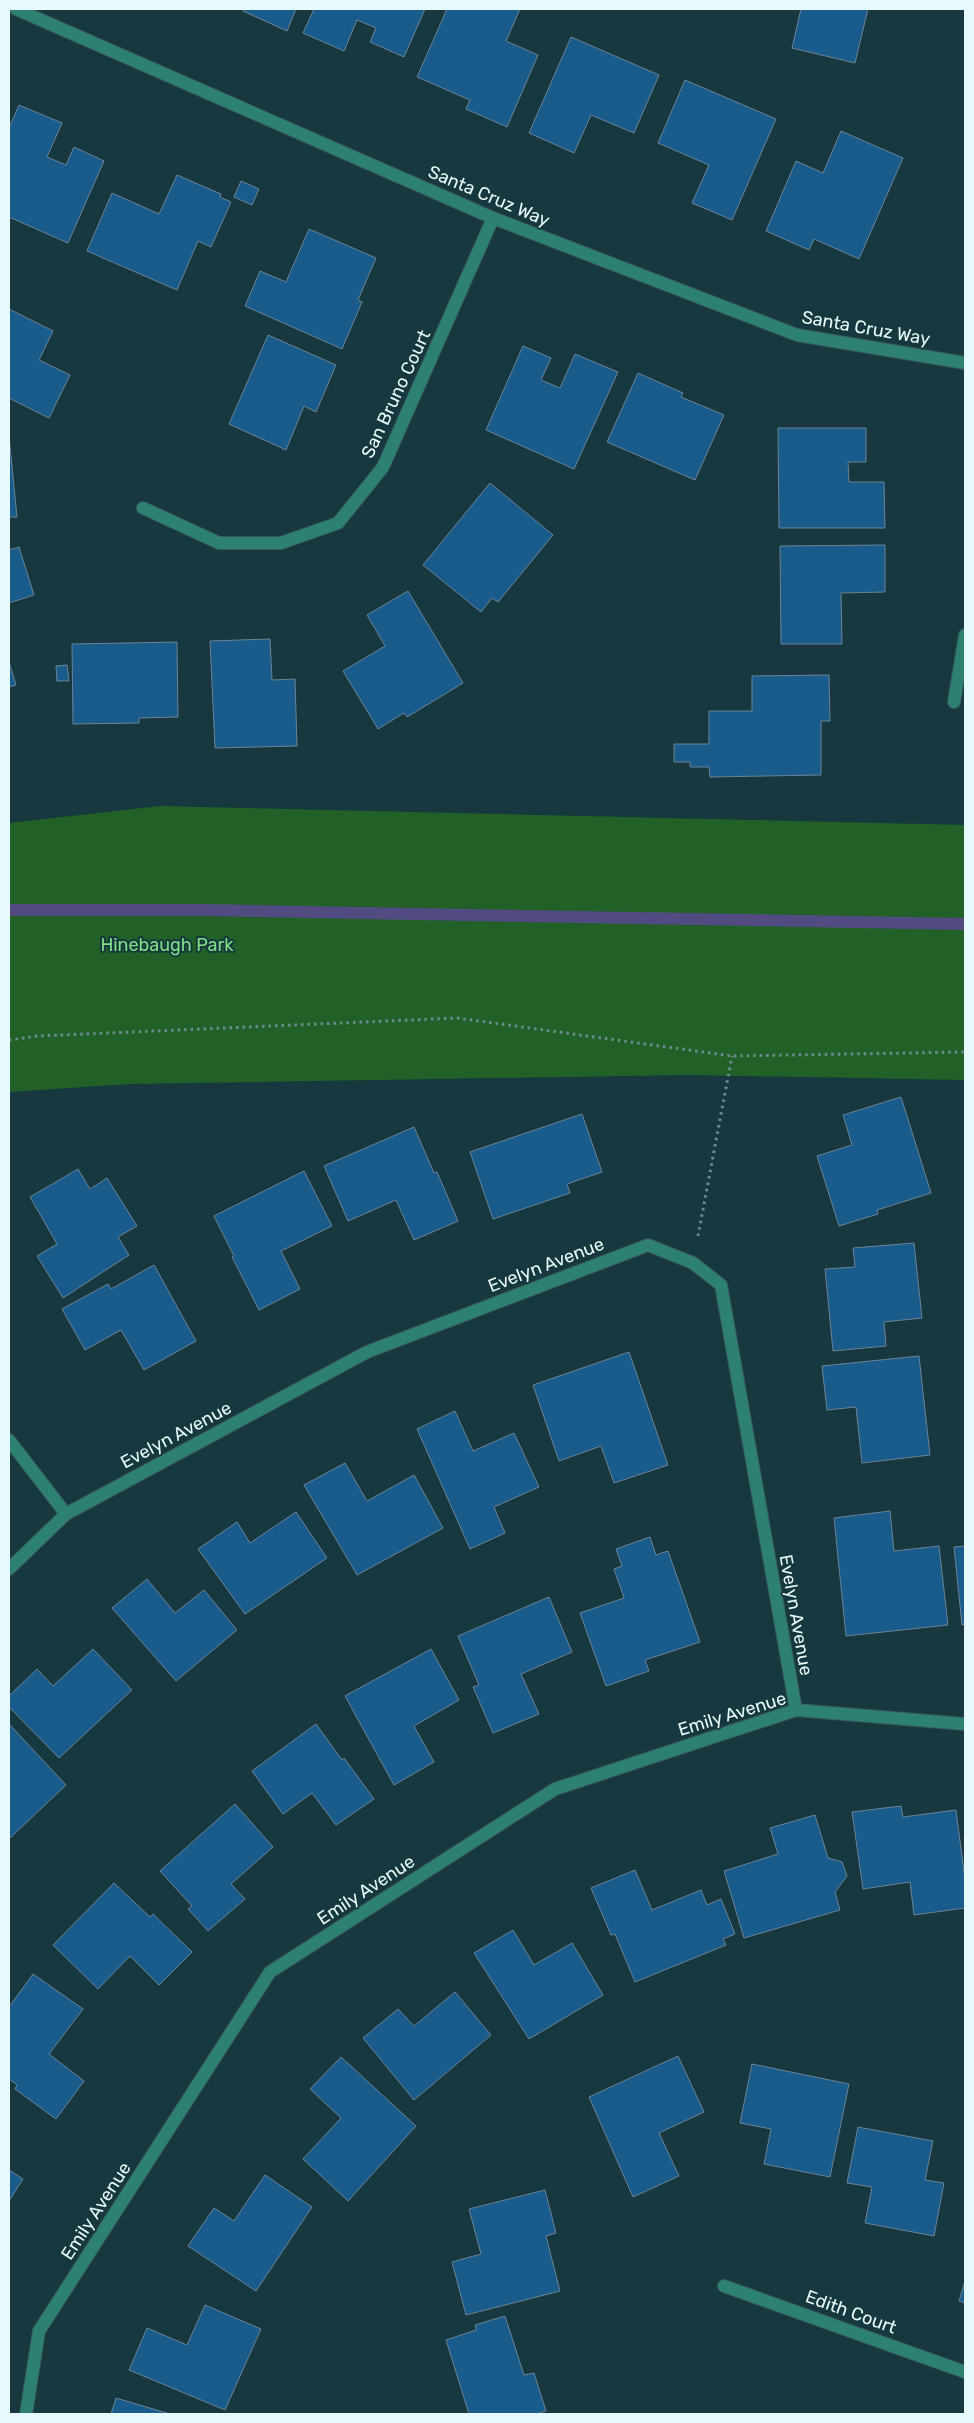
<svg xmlns="http://www.w3.org/2000/svg" width="974" height="2423" viewBox="0 0 974 2423" font-family="Rubik,sans-serif">
  <rect width="100%" height="100%" fill="#16383e"/>
  <path fill="#216128" d="M 160,806 L 965,825 L 965,1080 L 687,1075 L 130,1084 L 9,1092 L 9,823 Z"/>
  <g fill="none" stroke-linecap="round" stroke-linejoin="round">
    <path stroke="#514b82" stroke-width="12" d="M 9,910 L 200,910 L 965,924"/>
  </g>
  <path fill="#195c8b" stroke="#6c8397" d="M 245,9 L 296,9 L 287,31 L 243,11 Z
    M 314,9 L 425,9 L 404,57 L 370,42 L 376,28 L 357,20 L 344,51 L 303,33 Z
    M 447,9 L 520,9 L 506,41 L 538,55 L 507,127 L 466,109 L 470,100 L 417,77 Z
    M 801,9 L 868,9 L 855,63 L 792,48 Z
    M 571,37 L 659,75 L 634,133 L 591,115 L 574,153 L 529,133 Z
    M 685,80 L 776,119 L 732,220 L 692,203 L 709,165 L 658,143 Z
    M 19,105 L 62,123 L 47,157 L 66,165 L 74,147 L 104,161 L 68,243 L 9,217 L 9,128 Z
    M 841,131 L 903,158 L 859,259 L 814,239 L 809,250 L 766,231 L 796,161 L 823,173 Z
    M 177,175 L 221,194 L 220,197 L 231,202 L 211,247 L 198,241 L 177,290 L 87,251 L 112,193 L 159,214 Z
    M 241,181 L 259,189 L 252,205 L 234,197 Z
    M 309,229 L 376,258 L 358,300 L 362,302 L 342,349 L 245,306 L 260,271 L 286,282 Z
    M 9,309 L 53,331 L 39,360 L 70,375 L 49,418 L 9,398 Z
    M 268,335 L 336,365 L 316,412 L 304,406 L 286,450 L 229,424 Z
    M 523,346 L 551,358 L 541,380 L 560,388 L 575,354 L 618,372 L 574,469 L 486,430 Z
    M 638,373 L 683,393 L 681,397 L 724,415 L 695,480 L 607,442 Z
    M 778,428 L 866,428 L 866,462 L 848,462 L 849,482 L 884,482 L 885,528 L 779,528 Z
    M 9,436 L 17,517 L 9,517 Z
    M 490,483 L 553,535 L 498,602 L 492,598 L 481,612 L 423,565 Z
    M 885,545 L 885,592 L 841,593 L 842,644 L 781,644 L 780,546 Z
    M 19,547 L 34,595 L 9,603 L 9,550 Z
    M 408,591 L 463,683 L 407,717 L 404,713 L 378,729 L 343,671 L 385,646 L 367,615 Z
    M 270,639 L 272,680 L 295,679 L 297,746 L 215,748 L 210,641 Z
    M 177,642 L 178,717 L 139,718 L 139,723 L 73,724 L 72,644 Z
    M 9,662 L 16,685 L 9,687 Z
    M 67,665 L 69,681 L 57,681 L 56,666 Z
    M 829,675 L 830,721 L 821,721 L 821,775 L 710,777 L 709,767 L 690,767 L 690,762 L 674,762 L 674,744 L 709,744 L 709,711 L 752,711 L 752,676 Z
    M 901,1097 L 931,1193 L 877,1210 L 878,1214 L 839,1226 L 817,1156 L 852,1145 L 843,1115 Z
    M 582,1114 L 602,1172 L 567,1184 L 570,1193 L 493,1219 L 470,1152 Z
    M 414,1127 L 434,1173 L 437,1172 L 458,1221 L 414,1240 L 396,1200 L 348,1221 L 324,1166 Z
    M 78,1169 L 90,1189 L 107,1178 L 137,1226 L 118,1237 L 129,1255 L 63,1298 L 37,1256 L 57,1244 L 30,1197 Z
    M 304,1171 L 332,1226 L 281,1251 L 300,1289 L 259,1310 L 232,1257 L 234,1256 L 214,1216 Z
    M 914,1243 L 922,1318 L 884,1322 L 886,1346 L 833,1351 L 825,1269 L 855,1267 L 853,1248 Z
    M 154,1265 L 196,1341 L 144,1370 L 121,1330 L 85,1350 L 62,1309 L 108,1284 L 111,1289 Z
    M 629,1352 L 668,1465 L 614,1483 L 601,1446 L 559,1461 L 533,1385 Z
    M 919,1356 L 930,1455 L 862,1463 L 856,1407 L 827,1410 L 822,1366 Z
    M 455,1411 L 473,1451 L 514,1433 L 539,1487 L 494,1507 L 505,1533 L 470,1549 L 417,1429 Z
    M 345,1463 L 367,1501 L 414,1475 L 443,1528 L 357,1575 L 304,1485 Z
    M 890,1511 L 894,1551 L 939,1546 L 948,1625 L 846,1636 L 834,1518 Z
    M 296,1512 L 327,1558 L 245,1614 L 198,1549 L 237,1522 L 250,1543 Z
    M 650,1537 L 656,1555 L 668,1551 L 700,1642 L 645,1660 L 649,1671 L 606,1686 L 580,1613 L 624,1598 L 614,1569 L 622,1566 L 616,1549 Z
    M 965,1546 L 965,1624 L 962,1625 L 954,1547 Z
    M 147,1579 L 175,1613 L 204,1590 L 237,1630 L 176,1681 L 112,1608 Z
    M 549,1597 L 572,1652 L 521,1674 L 539,1714 L 493,1733 L 473,1687 L 479,1685 L 458,1636 Z
    M 93,1649 L 132,1690 L 59,1758 L 9,1707 L 9,1696 L 37,1669 L 53,1686 Z
    M 431,1649 L 459,1700 L 414,1726 L 434,1762 L 394,1785 L 345,1696 Z
    M 9,1724 L 66,1785 L 9,1839 Z
    M 316,1724 L 342,1760 L 344,1758 L 374,1799 L 336,1825 L 312,1793 L 283,1814 L 252,1771 Z
    M 235,1804 L 273,1847 L 231,1884 L 245,1899 L 208,1931 L 188,1909 L 192,1906 L 160,1871 Z
    M 901,1806 L 903,1817 L 956,1810 L 965,1880 L 965,1908 L 914,1915 L 910,1882 L 863,1889 L 852,1812 Z
    M 815,1815 L 828,1858 L 842,1862 L 847,1876 L 835,1892 L 840,1910 L 744,1938 L 724,1871 L 778,1854 L 770,1828 Z
    M 635,1870 L 652,1910 L 701,1890 L 707,1905 L 721,1899 L 735,1934 L 723,1939 L 726,1945 L 635,1982 L 615,1934 L 611,1935 L 591,1888 Z
    M 114,1883 L 150,1917 L 153,1914 L 192,1952 L 159,1985 L 130,1956 L 98,1989 L 53,1945 Z
    M 513,1930 L 534,1965 L 572,1943 L 603,1995 L 529,2039 L 474,1953 Z
    M 33,1974 L 83,2009 L 49,2054 L 84,2081 L 56,2119 L 15,2089 L 17,2085 L 9,2079 L 9,2007 Z
    M 455,1992 L 491,2035 L 414,2100 L 363,2038 L 398,2009 L 414,2026 Z
    M 678,2056 L 704,2112 L 659,2133 L 679,2176 L 633,2197 L 589,2097 Z
    M 341,2057 L 416,2126 L 348,2201 L 303,2159 L 341,2118 L 310,2089 Z
    M 752,2064 L 849,2084 L 830,2177 L 764,2164 L 771,2129 L 740,2123 Z
    M 858,2127 L 933,2141 L 925,2180 L 944,2183 L 934,2236 L 865,2223 L 872,2187 L 847,2183 Z
    M 9,2170 L 23,2179 L 9,2201 Z
    M 265,2175 L 312,2207 L 256,2291 L 188,2246 L 214,2208 L 234,2221 Z
    M 545,2190 L 556,2233 L 546,2236 L 560,2291 L 466,2315 L 452,2262 L 481,2254 L 469,2209 Z
    M 965,2281 L 965,2303 L 959,2301 Z
    M 205,2305 L 261,2329 L 225,2410 L 129,2370 L 147,2328 L 187,2345 Z
    M 505,2316 L 524,2375 L 534,2373 L 546,2411 L 536,2414 L 469,2414 L 446,2340 L 476,2330 L 475,2325 Z
    M 116,2398 L 170,2414 L 111,2414 Z"/>
  <g fill="none" stroke-linecap="round" stroke-linejoin="round">
    <defs>
      <path id="street" d="M 16,9 L 493,218 L 797,335 L 965,363
        M 143,508 L 219,543 L 281,543 L 338,523 L 383,467 L 493,218
        M 954,702 L 965,635
        M 9,1440 L 66,1514
        M 9,1569 L 66,1514 L 367,1352 L 648,1245 L 693,1263 L 721,1285 L 796,1710
        M 724,2286 L 965,2372
        M 26,2414 L 39,2331 L 270,1972 L 555,1789 L 796,1710 L 965,1724"/>
    </defs>
    <use href="#street" stroke="#37575d" stroke-width="14"/>
    <path stroke="#6e8a8f" stroke-width="3" stroke-dasharray="2.5 4" stroke-linecap="butt" d="M 9,1040 L 38,1036 L 457,1018 L 732,1056 L 965,1052
      M 698,1236 L 732,1056"/>
    <use href="#street" stroke="#2d8171" stroke-width="12"/>
  </g>
  <g text-anchor="middle" stroke-width="4" stroke-linejoin="round" paint-order="stroke">
    <g font-size="18" fill="#e6f9fd" stroke="#16383e">
      <text transform="translate(489 196) rotate(23)" y="6">Santa Cruz Way</text>
      <text transform="translate(866 328) rotate(10)" y="6">Santa Cruz Way</text>
      <text transform="translate(396 394) rotate(-65)" y="6">San Bruno Court</text>
      <text transform="translate(546 1265) rotate(-21)" y="6">Evelyn Avenue</text>
      <text transform="translate(176 1435) rotate(-28)" y="6">Evelyn Avenue</text>
      <text transform="translate(796 1615) rotate(80)" y="6">Evelyn Avenue</text>
      <text transform="translate(732 1714) rotate(-17)" y="6">Emily Avenue</text>
      <text transform="translate(366 1890) rotate(-33)" y="6">Emily Avenue</text>
      <text transform="translate(96 2211) rotate(-57)" y="6">Emily Avenue</text>
      <text transform="translate(851 2312) rotate(20)" y="6">Edith Court</text>
    </g>
    <g font-size="18" fill="#7fe084" stroke="#16383e">
      <text x="167" y="951">Hinebaugh Park</text>
    </g>
  </g>
  <rect width="974" height="2423" fill="none" stroke="#e6f9fd" stroke-width="20"/>
</svg>
